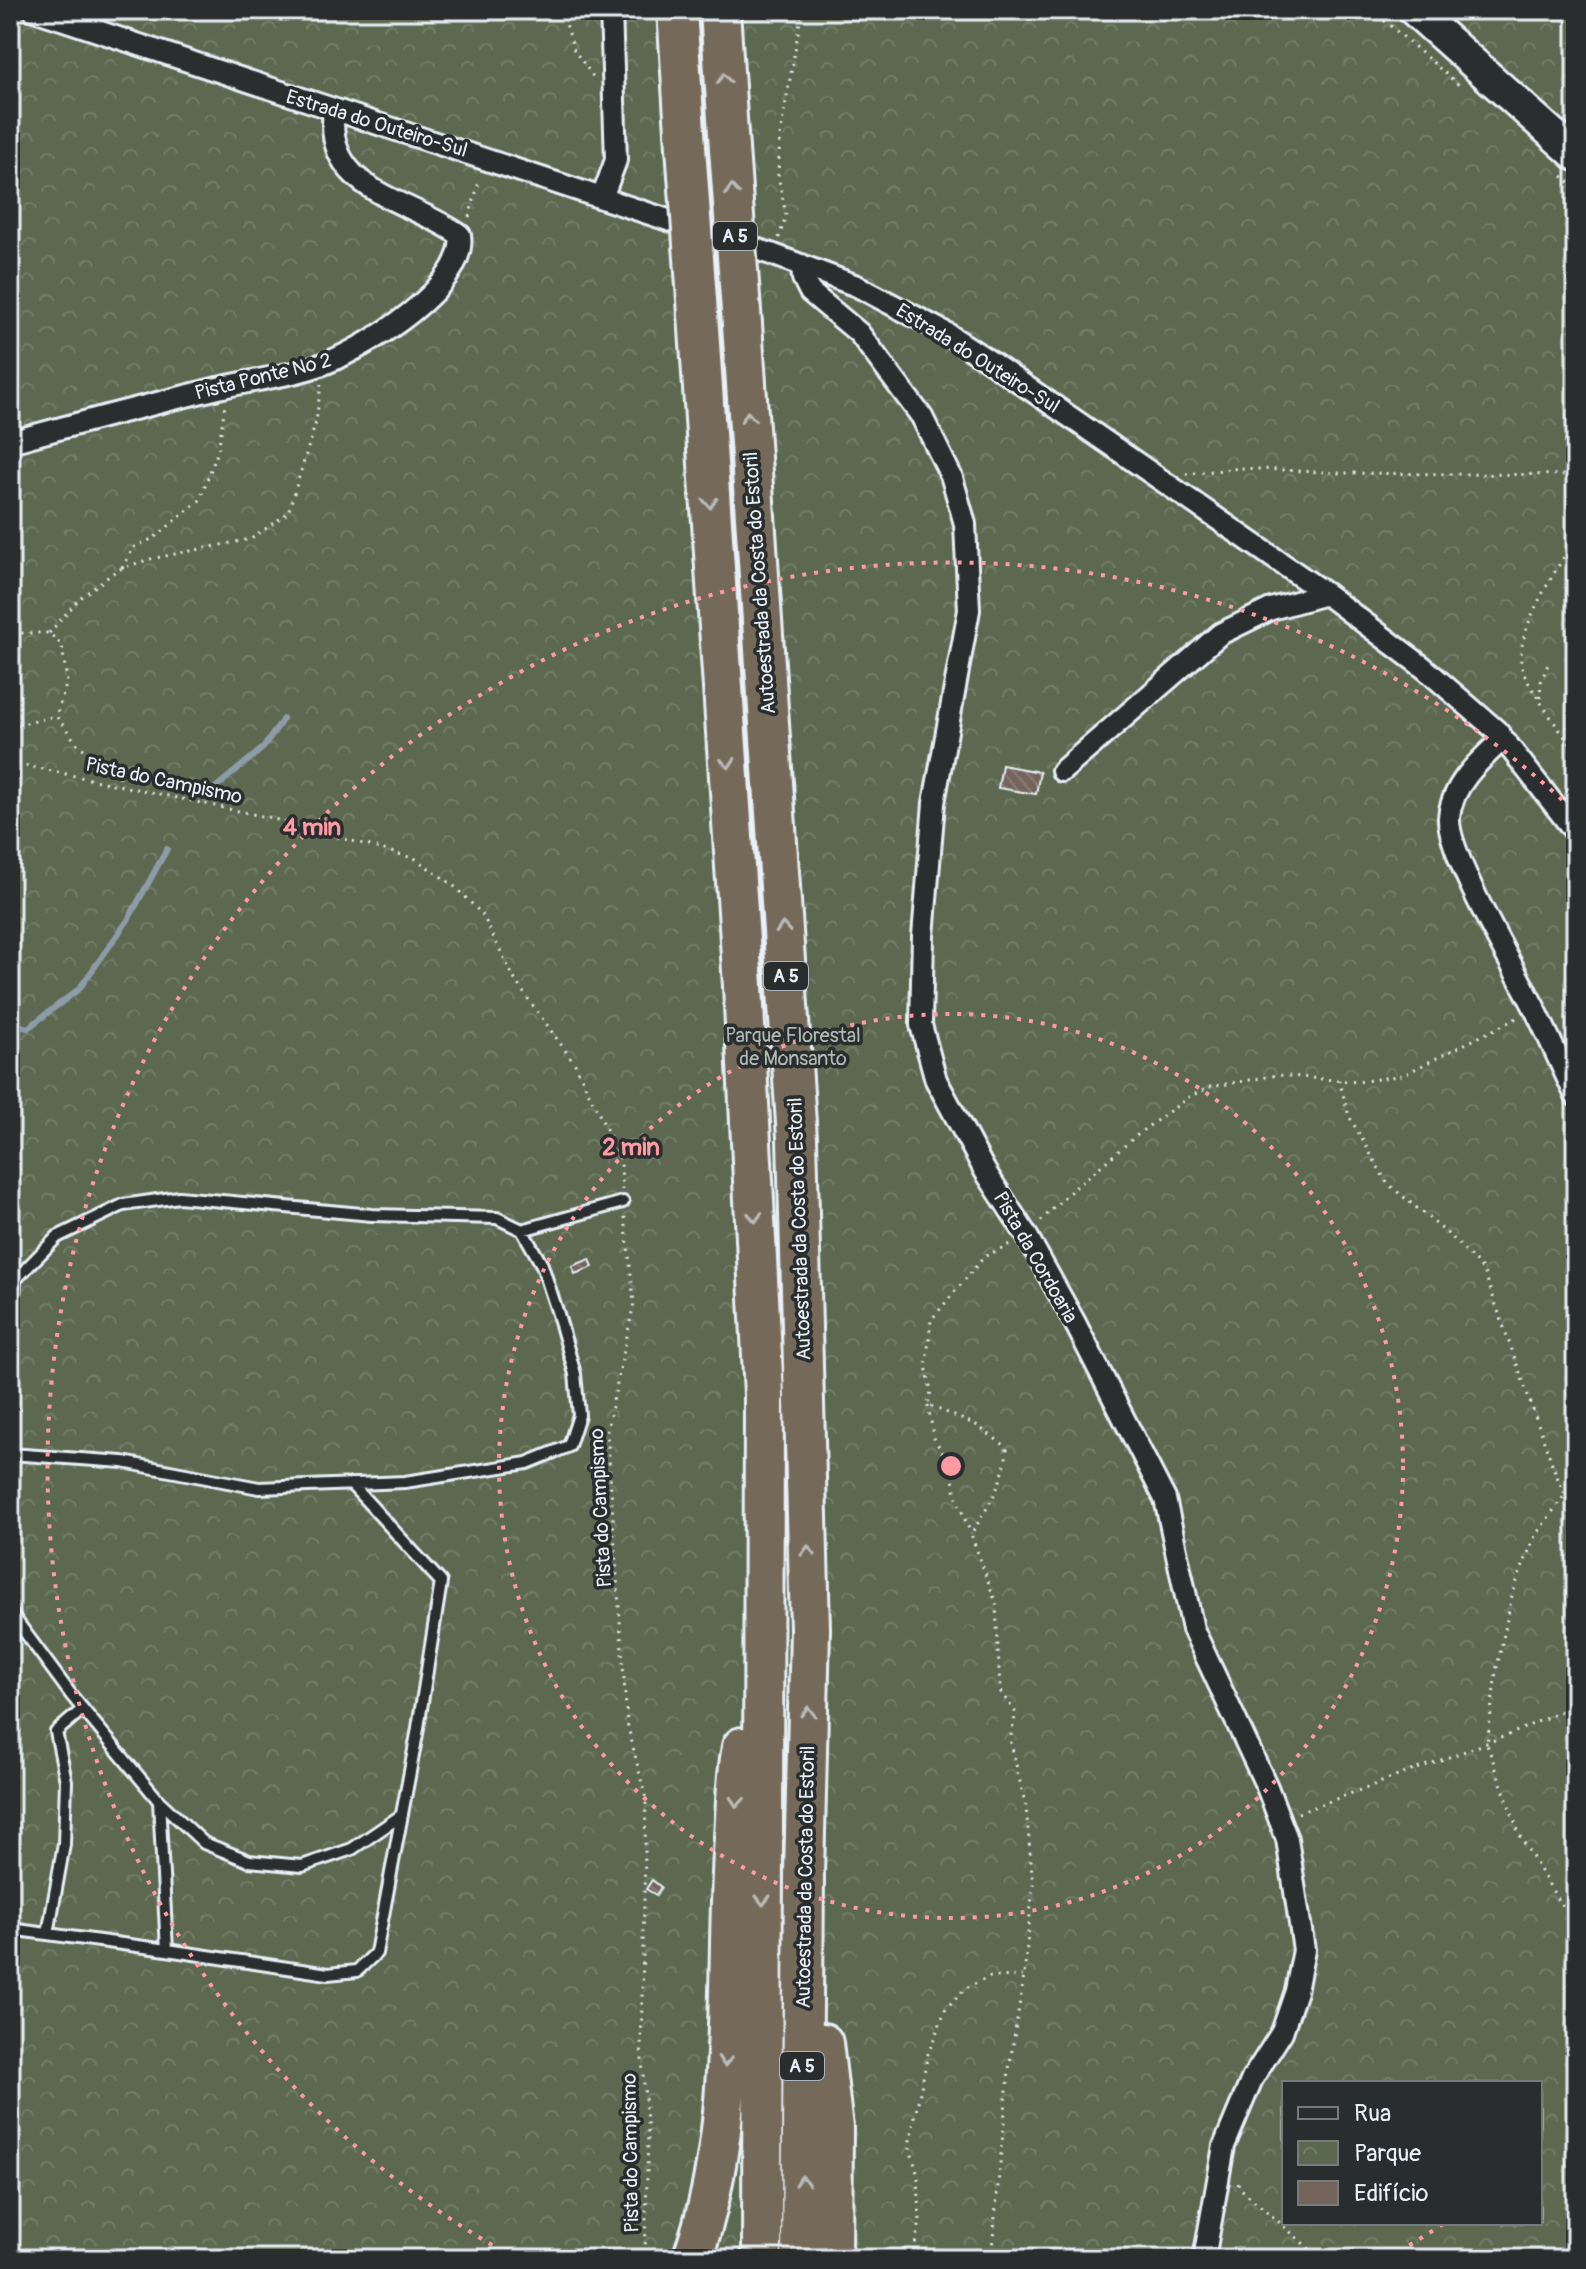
<svg xmlns="http://www.w3.org/2000/svg" width="1586" height="2269" viewBox="0 0 1586 2269" font-family="Pangolin,sans-serif">
  <defs>
    <pattern id="park-crowns" width="20" height="18" patternUnits="userSpaceOnUse" patternTransform="scale(2)"><rect width="20" height="18" fill="#5b6850"/><path d="M2 6a3 3 0 1 1 6 0M12 15a3 3 0 1 1 6 0" fill="none" stroke="#737e6a"/></pattern>
    <pattern id="building-back-hatch" width="6" height="6" patternUnits="userSpaceOnUse" patternTransform="scale(2)"><rect width="6" height="6" fill="#74645b"/><path d="M-1 5l2 2M0 0l6 6M5-1l2 2" fill="none" stroke="#887b73"/></pattern>
  </defs>
  <rect width="100%" height="100%" fill="#2a2d2e"/>
  <filter id="ink" filterUnits="userSpaceOnUse"><feTurbulence type="fractalNoise" baseFrequency=".0125" numOctaves="2"/><feDisplacementMap in="SourceGraphic" scale="16" xChannelSelector="R" yChannelSelector="G"/><feConvolveMatrix kernelMatrix="1 2 1 2 8 2 1 2 1" color-interpolation-filters="sRGB"/></filter>
  <g filter="url(#ink)">
    <path fill="url(#park-crowns)" stroke="#a2aca4" stroke-width="2" fill-rule="evenodd" d="M 10,10 L 1576,10 L 1576,2259 L 10,2259 ZM 1284,2083 L 1540,2083 L 1540,2223 L 1284,2223 Z"/>
    <g fill="none" stroke-linecap="round" stroke-linejoin="round">
      <path stroke="#8c9ca8" stroke-width="6" d="M 209,793 L 263,748 L 283,719
        M 10,1023 L 28,1028 L 79,989 L 128,920 L 167,849"/>
    </g>
    <path fill="url(#building-back-hatch)" stroke="#e8f1f8" stroke-width="2" d="M 1002,765 L 1040,772 L 1036,794 L 998,788 Z
      M 590,1259 L 593,1267 L 575,1274 L 572,1266 Z
      M 652,1880 L 661,1887 L 656,1895 L 646,1889 Z"/>
    <g fill="none" stroke-linecap="round" stroke-linejoin="round">
      <defs>
        <path id="lane" d="M 522,1230 L 623,1202
          M 10,1256 L 15,1280 L 10,1371
          M 10,1454 L 123,1462 L 259,1488 L 405,1482 L 527,1463 L 569,1446 L 579,1415 L 575,1374 L 558,1314 L 542,1265 L 522,1230 L 497,1218 L 372,1215 L 179,1197 L 123,1205 L 57,1237 L 15,1280
          M 10,1612 L 72,1696 L 159,1801 L 204,1843 L 249,1861 L 302,1866 L 352,1849 L 402,1815
          M 159,1801 L 167,1950 L 328,1974 L 357,1971 L 376,1953 L 417,1734 L 441,1582 L 351,1484
          M 10,1929 L 167,1950
          M 48,1934 L 64,1844 L 66,1781 L 56,1732 L 83,1709"/>
        <path id="street" d="M 34,10 L 774,255 L 857,286 L 946,333 L 992,363 L 1326,594 L 1423,667 L 1497,731 L 1576,833
          M 602,198 L 616,160 L 611,10
          M 802,265 L 803,278 L 810,292 L 859,333 L 922,417 L 952,478 L 965,524 L 969,610 L 934,803 L 923,936 L 921,1025 L 936,1080 L 985,1171 L 1027,1236 L 1074,1321 L 1165,1499 L 1193,1629 L 1267,1787 L 1287,1839 L 1304,1950 L 1296,1991 L 1282,2032 L 1252,2079 L 1224,2146 L 1204,2259
          M 10,442 C 79,423 148,405 218,388 C 253,380 292,376 326,363 C 367,347 468,286 460,235 C 410,199 323,192 334,111
          M 1503,739 C 1481,759 1451,785 1449,818 C 1447,854 1515,969 1534,1007 C 1549,1037 1562,1067 1576,1096
          M 1062,771 L 1220,634 L 1271,609 L 1326,594"/>
        <path id="secondary" d="M 1414,10 L 1576,155"/>
        <path id="highway" d="M 677,10 L 686,147
          M 720,10 L 729,149
          M 698,314 L 743,986 L 764,1395 L 762,2259
          M 742,324 L 797,1138 L 810,1629 L 804,1874 L 801,2259
          M 823,2043 L 833,2128 L 832,2259
          M 692,2259 C 740,2126 724,1977 734,1837 C 736,1807 736,1776 742,1747"/>
      </defs>
      <use href="#lane" stroke="#e8f1f8" stroke-width="16"/>
      <use href="#street" stroke="#e8f1f8" stroke-width="26"/>
      <use href="#secondary" stroke="#e8f1f8" stroke-width="36"/>
      <use href="#highway" stroke="#e8f1f8" stroke-width="44"/>
      <path stroke="#e8f1f8" stroke-width="3" stroke-dasharray="2 6" stroke-linecap="butt" d="M 562,10 L 574,50 L 594,78
        M 1372,10 L 1460,86
        M 1562,176 L 1576,188
        M 469,217 L 480,179
        M 779,238 L 786,215 L 778,175 L 780,136 L 802,10
        M 1186,474 L 1240,468 L 1340,473 L 1576,475
        M 1576,537 C 1558,568 1513,632 1522,668 C 1526,685 1564,736 1576,752
        M 122,568 L 134,547 L 154,538 L 199,501 L 218,451 L 225,405
        M 10,630 L 21,633
        M 49,633 L 80,598 L 117,570 L 150,559 L 251,539 L 288,513 L 316,422 L 321,384
        M 10,644 L 21,633 L 49,633 L 62,645 L 67,682 L 56,716 L 79,746 L 118,770 L 122,784
        M 1540,698 L 1541,682 L 1548,664
        M 10,727 L 56,716
        M 10,762 L 271,818 L 416,859 L 453,885 L 482,914 L 516,982 L 575,1064 L 621,1160 L 622,1190
        M 1339,1080 L 1349,1116 L 1387,1183 L 1455,1240 L 1484,1271 L 1554,1469 L 1576,1522
        M 625,1217 L 634,1303 L 607,1430 L 627,1723 L 646,1799 L 641,2048 L 648,2134 L 645,2259
        M 1041,1221 L 1063,1198 L 1142,1131 L 1189,1097 L 1210,1087 L 1278,1075 L 1358,1082 L 1403,1075 L 1519,1017
        M 928,1406 L 934,1438 L 950,1466 L 958,1502 L 971,1534
        M 1576,1488 L 1564,1496 L 1535,1536 L 1513,1591 L 1496,1672 L 1487,1744 L 1520,1836 L 1558,1900 L 1576,1923
        M 1298,1813 L 1511,1734 L 1576,1704
        M 1238,2183 L 1240,2188 L 1321,2259
        M 912,2259 L 920,2222 L 918,2176 L 909,2145 L 928,2054 L 946,2008 L 966,1988 L 989,1977 L 1024,1976
        M 991,2259 L 1009,2069 L 1024,1976 L 1033,1885 L 1026,1807 L 1010,1739 L 1016,1713 L 1000,1691 L 996,1603 L 971,1534 C 988,1507 1006,1480 1007,1447 L 976,1425 L 928,1405 L 931,1391 L 926,1366 L 931,1320 L 984,1257 L 1010,1244"/>
      <use href="#lane" stroke="#2a2d2e" stroke-width="10"/>
      <use href="#street" stroke="#2a2d2e" stroke-width="20"/>
      <use href="#secondary" stroke="#2a2d2e" stroke-width="30"/>
      <use href="#highway" stroke="#746a5a" stroke-width="38"/>
      <defs>
        <path id="highway-bridge" d="M 686,147 L 698,314
          M 729,149 L 742,324"/>
      </defs>
      <use href="#highway-bridge" stroke="#e8f1f8" stroke-width="44" stroke-linecap="butt"/>
      <use href="#highway-bridge" stroke="#746a5a" stroke-width="38"/>
    </g>
    <defs><path id="oneway-chevron" d="M-2-3.5L2.5 0L-2 3.5" fill="none" stroke-width="1.6" stroke-linecap="round" stroke-linejoin="round" transform="scale(2)"/></defs>
    <g stroke="#babbb9">
      <use href="#oneway-chevron" transform="translate(724 79) rotate(-94)"/>
      <use href="#oneway-chevron" transform="translate(732 190) rotate(-94)"/>
      <use href="#oneway-chevron" transform="translate(748 417) rotate(-94)"/>
      <use href="#oneway-chevron" transform="translate(710 503) rotate(86)"/>
      <use href="#oneway-chevron" transform="translate(728 763) rotate(86)"/>
      <use href="#oneway-chevron" transform="translate(783 928) rotate(-94)"/>
      <use href="#oneway-chevron" transform="translate(755 1217) rotate(87)"/>
      <use href="#oneway-chevron" transform="translate(808 1551) rotate(-91)"/>
      <use href="#oneway-chevron" transform="translate(808 1712) rotate(-89)"/>
      <use href="#oneway-chevron" transform="translate(737 1802) rotate(94)"/>
      <use href="#oneway-chevron" transform="translate(763 1900) rotate(90)"/>
      <use href="#oneway-chevron" transform="translate(725 2061) rotate(93)"/>
      <use href="#oneway-chevron" transform="translate(802 2181) rotate(-90)"/>
    </g>
  </g>
  <g fill="none" stroke="#ff9aa2" stroke-width="4" stroke-dasharray="4 8">
    <circle cx="951" cy="1466" r="452"/>
    <path d="M1443 2224A904 904 0 0 1 1389 2257M513 2257A904 904 0 1 1 1573 810"/>
  </g>
  <g text-anchor="middle" stroke-width="7" stroke-linejoin="round" paint-order="stroke">
    <g fill="#2a2d2e" stroke="#afb6bb" stroke-width="2">
      <rect x="713" y="222" width="44" height="28" rx="6"/>
      <rect x="764" y="962" width="44" height="28" rx="6"/>
      <rect x="780" y="2052" width="44" height="28" rx="6"/>
    </g>
    <g font-size="18" font-weight="bold" fill="#e8f1f8">
      <text x="735" y="242">A 5</text>
      <text x="786" y="982">A 5</text>
      <text x="802" y="2072">A 5</text>
    </g>
    <g font-size="20" fill="#e8f1f8" stroke="#2a2d2e">
      <text transform="translate(377 123) rotate(17)" y="7">Estrada do Outeiro-Sul</text>
      <text transform="translate(978 358) rotate(32)" y="7">Estrada do Outeiro-Sul</text>
      <text transform="translate(263 376) rotate(-14)" y="7">Pista Ponte Nº 2</text>
      <text transform="translate(759 583) rotate(-94)" y="7">Autoestrada da Costa do Estoril</text>
      <text transform="translate(164 780) rotate(12)" y="7">Pista do Campismo</text>
      <text transform="translate(799 1229) rotate(-92)" y="7">Autoestrada da Costa do Estoril</text>
      <text transform="translate(1036 1257) rotate(60)" y="7">Pista da Cordoaria</text>
      <text transform="translate(600 1508) rotate(-93)" y="7">Pista do Campismo</text>
      <text transform="translate(805 1877) rotate(-89)" y="7">Autoestrada da Costa do Estoril</text>
      <text transform="translate(630 2153) rotate(-91)" y="7">Pista do Campismo</text>
    </g>
    <g font-size="20" fill="#b0bab5" stroke="#2a2d2e">
      <text x="793" y="1042">Parque Florestal<tspan x="793" dy="23">de Monsanto</tspan></text>
    </g>
  </g>
  <circle cx="951" cy="1466" r="12" fill="#ff9aa2" stroke="#2a2d2e" stroke-width="4"/>
  <g font-size="24" text-anchor="middle" font-weight="bold" fill="#ff9aa2" stroke="#2a2d2e" stroke-width="7" stroke-linejoin="round" paint-order="stroke">
    <text x="312" y="835">4 min</text>
    <text x="631" y="1155">2 min</text>
  </g>
  <rect width="1586" height="2269" fill="none" stroke="#2a2d2e" stroke-width="40"/>
  <rect x="20" y="20" width="1546" height="2229" fill="none" stroke="#e8f1f8" stroke-width="3" filter="url(#ink)"/>
  <rect x="1282" y="2081" width="260" height="144" fill="#2a2d2e" stroke="#767b7f" stroke-width="2"/>
  <rect x="1298" y="2107" width="40" height="12" fill="#2a2d2e" stroke="#767b7f" stroke-width="2"/>
  <text x="1354" y="2121" font-size="24" fill="#e8f1f8">Rua</text>
  <rect x="1298" y="2141" width="40" height="24" fill="url(#park-crowns)" stroke="#767b7f" stroke-width="2"/>
  <text x="1354" y="2161" font-size="24" fill="#e8f1f8">Parque</text>
  <rect x="1298" y="2181" width="40" height="24" fill="#74645b" stroke="#767b7f" stroke-width="2"/>
  <text x="1354" y="2201" font-size="24" fill="#e8f1f8">Edifício</text>
</svg>
